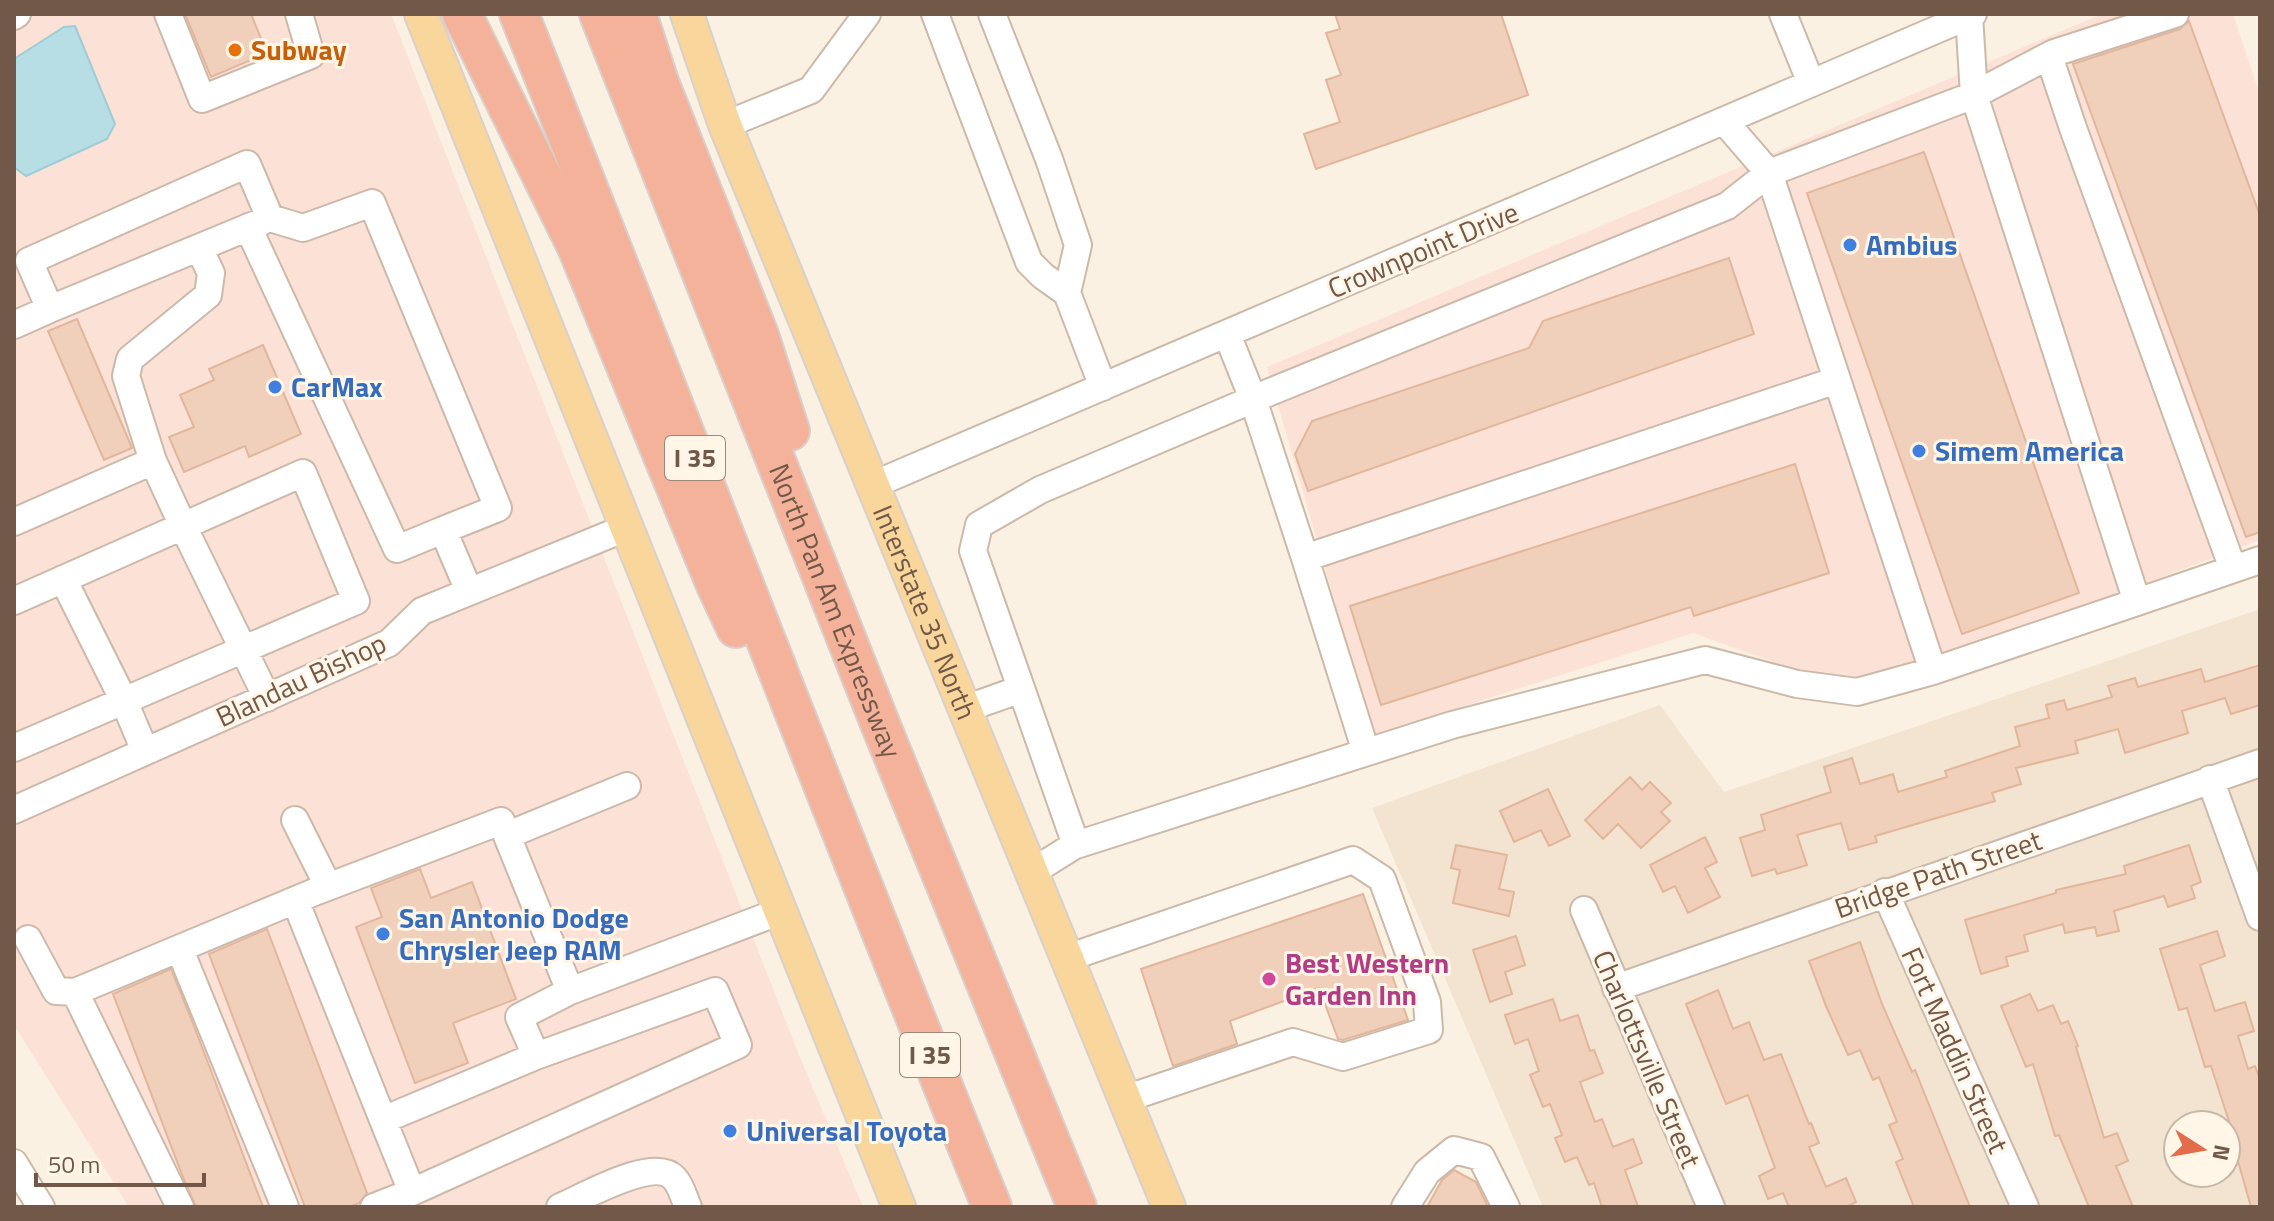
<svg xmlns="http://www.w3.org/2000/svg" width="2274" height="1221" viewBox="0 0 2274 1221" font-family="'Titillium Web',sans-serif">
  <rect width="100%" height="100%" fill="#fbf1e2"/>
  <path fill="#f3e3d1" fill-rule="evenodd" d="M 2260,609 L 2260,1207 L 1543,1207 L 1372,808 L 1660,705 L 1724,792 ZM 2178,1125 L 2226,1125 L 2226,1173 L 2178,1173 Z"/>
  <path fill="#fce1d6" d="M 14,14 L 391,14 L 799,1055 L 863,1207 L 129,1207 L 14,1025 Z
    M 2102,14 L 2233,14 L 2260,95 L 2260,540 L 1857,692 L 1693,633 L 1373,735 L 1267,367 Z"/>
  <path fill="#b7dee4" stroke="#9ecdd6" stroke-width="2" d="M 75,26 L 115,124 L 107,139 L 26,176 L 14,167 L 14,59 L 64,27 Z"/>
  <path fill="#f0d0ba" stroke="#e2b69b" stroke-width="2" d="M 185,14 L 251,14 L 267,53 L 211,77 Z
    M 1335,14 L 1501,14 L 1528,95 L 1316,169 L 1304,134 L 1340,122 L 1326,80 L 1341,75 L 1326,33 L 1340,29 Z
    M 2189,21 L 2260,216 L 2260,532 L 2246,537 L 2073,64 L 2180,29 Z
    M 1924,152 L 2079,593 L 1962,634 L 1807,193 Z
    M 1729,258 L 1754,334 L 1308,491 L 1295,454 L 1312,421 L 1529,348 L 1543,321 Z
    M 77,319 L 132,448 L 104,460 L 48,331 Z
    M 263,345 L 301,434 L 249,457 L 245,446 L 184,472 L 169,437 L 194,427 L 180,395 L 214,380 L 209,369 Z
    M 1795,464 L 1829,573 L 1694,616 L 1691,607 L 1381,705 L 1350,606 Z
    M 2260,665 L 2260,705 L 2231,714 L 2225,698 L 2182,711 L 2188,733 L 2125,753 L 2118,729 L 2075,741 L 2078,753 L 2016,768 L 2021,784 L 1992,793 L 1995,801 L 1875,836 L 1877,842 L 1849,850 L 1841,823 L 1797,835 L 1807,865 L 1777,874 L 1775,869 L 1752,876 L 1740,838 L 1765,830 L 1761,815 L 1831,792 L 1824,767 L 1852,758 L 1860,784 L 1893,774 L 1898,792 L 1947,777 L 1945,771 L 2020,746 L 2015,727 L 2049,718 L 2046,705 L 2064,700 L 2067,710 L 2112,697 L 2108,686 L 2135,678 L 2138,687 L 2201,669 L 2205,682 Z
    M 1630,777 L 1642,790 L 1650,782 L 1671,803 L 1661,812 L 1670,821 L 1641,848 L 1618,824 L 1603,839 L 1585,820 Z
    M 1548,789 L 1570,836 L 1549,846 L 1541,830 L 1514,842 L 1500,811 Z
    M 1705,837 L 1717,862 L 1705,868 L 1720,897 L 1688,913 L 1675,886 L 1663,892 L 1650,865 Z
    M 1456,845 L 1507,855 L 1499,889 L 1514,892 L 1509,916 L 1453,903 L 1460,870 L 1451,868 Z
    M 2189,845 L 2201,882 L 2191,886 L 2195,898 L 2168,907 L 2164,896 L 2114,911 L 2119,931 L 2097,936 L 2095,927 L 2065,933 L 2063,924 L 2024,935 L 2028,951 L 2006,957 L 2008,966 L 1981,974 L 1965,920 L 2056,893 L 2056,890 L 2126,874 L 2124,866 Z
    M 420,869 L 431,898 L 472,882 L 516,999 L 453,1023 L 468,1063 L 415,1083 L 356,927 L 382,917 L 371,888 Z
    M 1363,894 L 1408,1020 L 1343,1040 L 1338,1039 L 1319,988 L 1230,1021 L 1237,1044 L 1173,1066 L 1141,969 Z
    M 267,929 L 367,1193 L 359,1203 L 349,1207 L 305,1207 L 209,954 Z
    M 2217,931 L 2225,956 L 2200,965 L 2215,1011 L 2245,1002 L 2254,1031 L 2238,1036 L 2248,1069 L 2255,1066 L 2260,1080 L 2260,1207 L 2251,1207 L 2234,1147 L 2237,1146 L 2211,1066 L 2205,1067 L 2187,1008 L 2179,1010 L 2160,949 Z
    M 1516,936 L 1525,965 L 1505,972 L 1512,994 L 1490,1002 L 1473,950 Z
    M 1860,942 L 1882,1004 L 1912,1072 L 1915,1070 L 1970,1207 L 1914,1207 L 1896,1162 L 1903,1159 L 1889,1125 L 1897,1122 L 1879,1077 L 1873,1080 L 1860,1050 L 1848,1055 L 1826,1006 L 1809,961 Z
    M 171,969 L 192,1021 L 263,1207 L 196,1207 L 183,1177 L 113,994 Z
    M 1718,990 L 1733,1029 L 1749,1022 L 1764,1060 L 1781,1054 L 1809,1124 L 1811,1123 L 1819,1143 L 1809,1147 L 1826,1187 L 1846,1178 L 1856,1202 L 1846,1207 L 1789,1207 L 1783,1193 L 1768,1199 L 1759,1176 L 1775,1168 L 1748,1095 L 1726,1104 L 1686,1004 Z
    M 2030,994 L 2038,1011 L 2053,1005 L 2061,1024 L 2068,1021 L 2078,1046 L 2076,1047 L 2104,1138 L 2117,1133 L 2128,1161 L 2116,1166 L 2133,1207 L 2089,1207 L 2059,1135 L 2055,1136 L 2033,1064 L 2026,1067 L 2001,1006 Z
    M 1553,999 L 1560,1021 L 1578,1015 L 1590,1051 L 1594,1050 L 1603,1073 L 1580,1082 L 1595,1122 L 1602,1119 L 1613,1147 L 1633,1139 L 1642,1163 L 1625,1170 L 1638,1207 L 1602,1207 L 1594,1183 L 1589,1185 L 1577,1157 L 1565,1162 L 1555,1138 L 1562,1135 L 1550,1104 L 1543,1107 L 1530,1075 L 1539,1071 L 1528,1039 L 1515,1044 L 1505,1015 Z
    M 1454,1170 L 1476,1182 L 1488,1207 L 1427,1207 L 1442,1180 Z"/>
  <g fill="none" stroke-linecap="round" stroke-linejoin="round">
    <defs>
      <path id="minor" d="M 168,14 L 202,99 L 311,55 L 299,14
        M 935,14 L 1029,262 L 1043,276 L 1067,293 L 1103,387
        M 992,14 L 1049,159 L 1078,245 L 1067,293
        M 1783,14 L 1811,83
        M 14,16 L 17,14
        M 2049,56 L 2073,128 L 2233,569
        M 1724,121 L 1769,173 L 1974,95 L 1969,15
        M 725,125 L 811,90 L 867,14
        M 248,227 L 397,549 L 443,530
        M 50,309 L 261,222
        M 14,325 L 50,309 L 29,261 L 247,164 L 270,218 L 303,228 L 372,203 L 498,508 L 443,530 L 469,591
        M 1227,334 L 1253,399 L 1305,558 L 1837,380
        M 153,461 L 126,376 L 130,359 L 208,295 L 211,273 L 199,248
        M 873,485 L 1973,14
        M 14,522 L 153,461 L 183,526 L 303,473 L 356,601 L 14,748
        M 1305,558 L 1366,752
        M 63,579 L 124,701 L 145,751
        M 14,601 L 183,526 L 267,698
        M 2137,602 L 2260,560
        M 1933,671 L 1857,692 L 1797,684 L 1705,660 L 1452,725 L 1076,845 L 973,551 L 979,525 L 1040,490 L 1270,392 L 1727,206 L 1769,173 L 1933,671 L 2137,602 L 1974,95 L 2054,53 L 2175,14
        M 965,709 L 1021,689
        M 2210,779 L 2260,917
        M 14,810 L 389,643 L 422,611 L 628,527
        M 295,820 L 328,886
        M 508,835 L 627,786
        M 1032,872 L 1075,845
        M 1885,892 L 2025,1207
        M 295,900 L 383,1120
        M 1584,910 L 1711,1207
        M 28,939 L 56,991 L 75,992 L 317,891 L 501,821 L 570,991 L 781,911
        M 180,950 L 285,1207
        M 1067,958 L 1353,860 L 1382,879 L 1427,1002 L 1429,1030 L 1343,1057 L 1293,1042 L 1125,1099
        M 1616,988 L 2260,763
        M 75,992 L 180,1207
        M 536,1056 L 519,1017 L 570,991
        M 14,1163 L 41,1207
        M 374,1207 L 412,1192 L 383,1120 L 536,1056 L 715,991 L 738,1045 L 412,1192
        M 560,1207 C 584,1197 654,1156 674,1178 C 681,1185 684,1198 688,1207
        M 1405,1207 L 1427,1172 L 1454,1150 L 1481,1157 L 1506,1207"/>
      <g id="major">
        <path d="M 421,14 L 899,1207"/>
        <path id="s1" d="M 687,14 L 725,125 L 1169,1207"/>
      </g>
      <g id="highway">
        <path d="M 462,14 L 577,247 L 716,585 L 736,628"/>
        <path d="M 519,14 C 678,411 830,811 992,1207"/>
        <path id="s2" d="M 599,14 L 879,721 L 1077,1207"/>
        <path d="M 637,14 L 659,82 L 759,335 L 790,431"/>
      </g>
    </defs>
    <use href="#minor" stroke="#ccb9a9" stroke-width="30"/>
    <use href="#major" stroke="#d8d0cc" stroke-width="36"/>
    <use href="#highway" stroke="#d8d0cc" stroke-width="42"/>
    <use href="#minor" stroke="#fff" stroke-width="26"/>
    <use href="#major" stroke="#f9d69b" stroke-width="32"/>
    <use href="#highway" stroke="#f4b29a" stroke-width="38"/>
  </g>
  <circle fill="#e8710a" stroke="#fff6e8" stroke-width="3" cx="235" cy="50" r="8"/>
  <g fill="#3f7fe0" stroke="#fff6e8" stroke-width="3">
    <circle cx="1850" cy="245" r="8"/>
    <circle cx="275" cy="387" r="8"/>
    <circle cx="1919" cy="451" r="8"/>
    <circle cx="383" cy="934" r="8"/>
    <circle cx="730" cy="1131" r="8"/>
  </g>
  <circle fill="#d1479c" stroke="#fff6e8" stroke-width="3" cx="1269" cy="979" r="8"/>
  <g text-anchor="middle" stroke-width="6" stroke-linejoin="round" paint-order="stroke">
    <g fill="#fff6e8" stroke="#9c8779" stroke-width="2">
      <rect x="665" y="436" width="60" height="44" rx="6"/>
      <rect x="900" y="1033" width="60" height="44" rx="6"/>
    </g>
    <g font-size="26" font-weight="bold" fill="#725849">
      <text x="695" y="467">I 35</text>
      <text x="930" y="1064">I 35</text>
    </g>
    <g font-size="28" font-weight="bold" fill="#c56008" stroke="#fff6e8" text-anchor="start">
      <text x="251" y="60">Subway</text>
    </g>
    <g font-size="28" font-weight="bold" fill="#366cbe" stroke="#fff6e8" text-anchor="start">
      <text x="1866" y="255">Ambius</text>
      <text x="291" y="397">CarMax</text>
      <text x="1935" y="461">Simem America</text>
      <text x="399" y="928">San Antonio Dodge<tspan x="399" dy="32">Chrysler Jeep RAM</tspan></text>
      <text x="746" y="1141">Universal Toyota</text>
    </g>
    <g font-size="28" fill="#725849" stroke="#fff6e8">
      <text transform="translate(1423 250) rotate(-23)" y="10">Crownpoint Drive</text>
      <text dy="10" stroke="none"><textPath href="#s2" startOffset="642">North Pan Am Expressway</textPath></text>
      <text dy="10" stroke="none"><textPath href="#s1" startOffset="644">Interstate 35 North</textPath></text>
      <text transform="translate(301 680) rotate(-25)" y="10">Blandau Bishop</text>
      <text transform="translate(1938 874) rotate(-19)" y="10">Bridge Path Street</text>
      <text transform="translate(1955 1050) rotate(66)" y="10">Fort Maddin Street</text>
      <text transform="translate(1647 1059) rotate(67)" y="10">Charlottsville Street</text>
    </g>
    <g font-size="28" font-weight="bold" fill="#b23c85" stroke="#fff6e8" text-anchor="start">
      <text x="1285" y="973">Best Western<tspan x="1285" dy="32">Garden Inn</tspan></text>
    </g>
  </g>
  <rect width="2274" height="1221" fill="none" stroke="#725849" stroke-width="32"/>
  <g transform="translate(2202 1149) rotate(101)"><circle r="38" fill="#fff6e8" stroke="#c7b7a8" stroke-width="2"/>
  <path d="M0-6L14 30L0 20L-14 30Z" fill="#e36c4a"/>
  <text y="-12" font-size="22" font-weight="bold" text-anchor="middle" fill="#725849">N</text>
  </g>
  <path d="M36 1173v12h168v-12" fill="none" stroke="#725849" stroke-width="4"/>
  <text x="48" y="1173" font-size="24" fill="#725849" stroke="#fff6e8" stroke-width="6" paint-order="stroke">50 m</text>
</svg>
